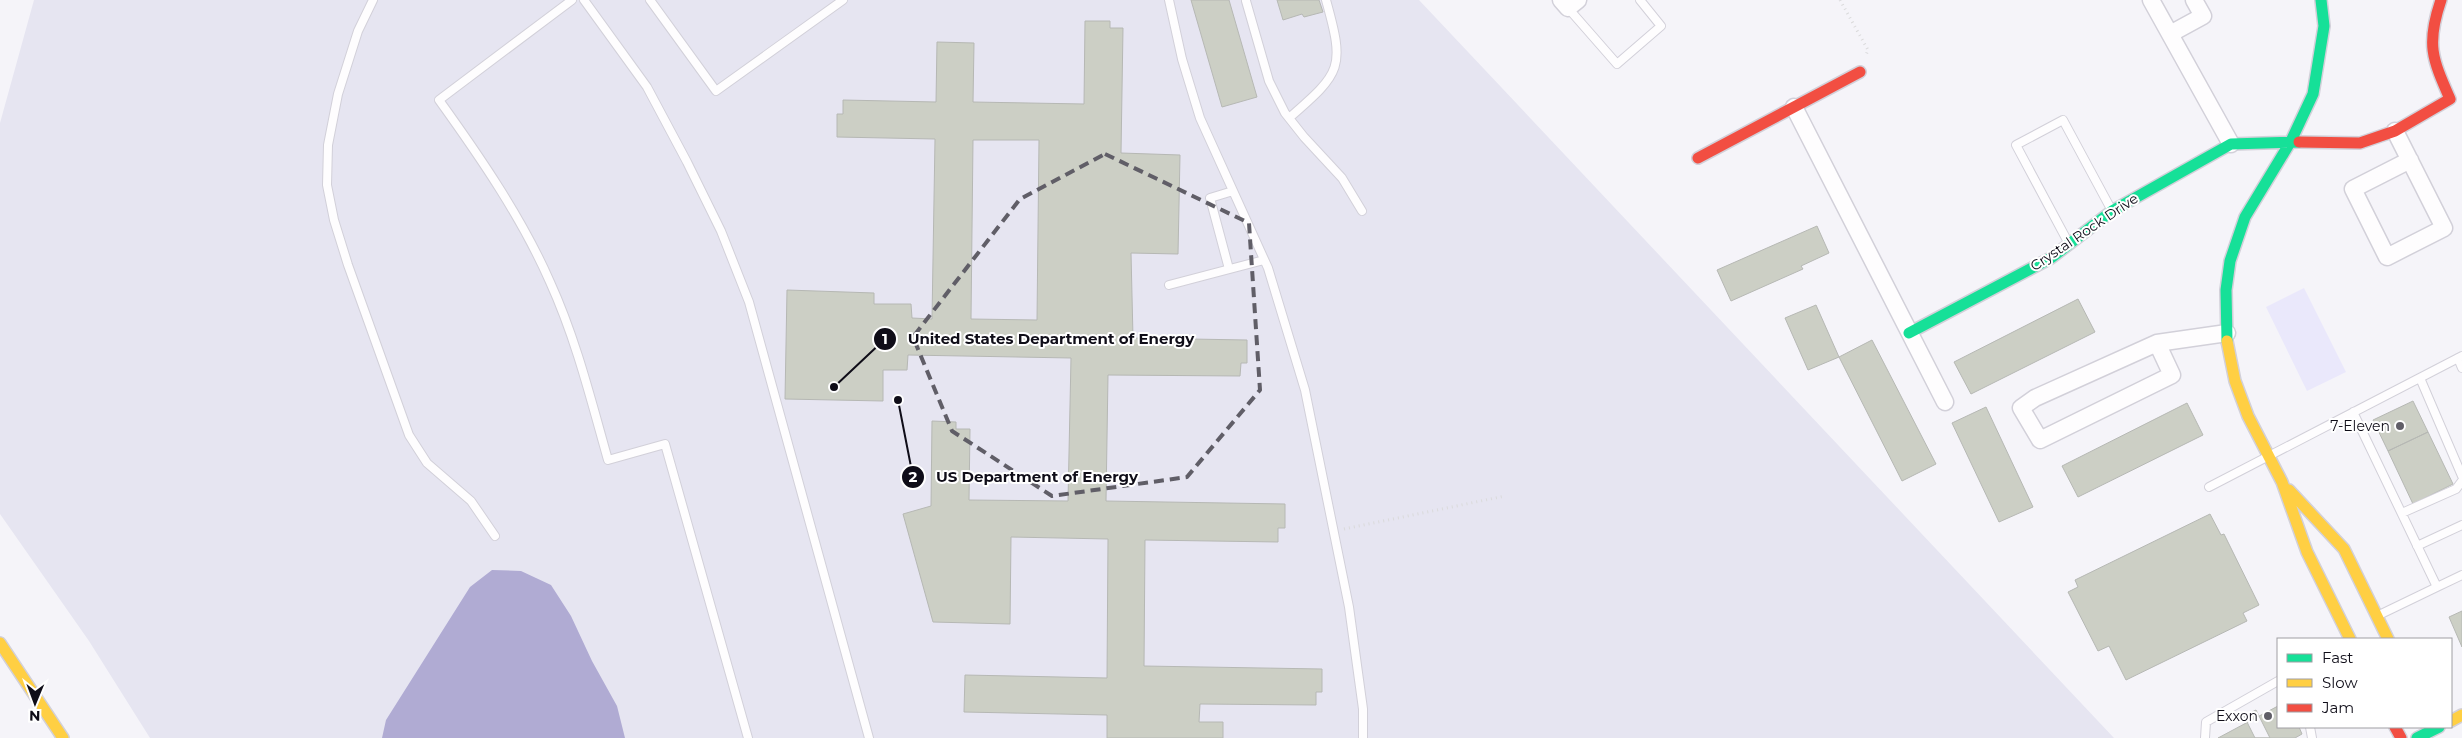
<svg xmlns="http://www.w3.org/2000/svg" width="2462" height="738" viewBox="0 0 2462 738" font-family="Montserrat,sans-serif">
  <rect width="100%" height="100%" fill="#f5f4f9"/>
  <path fill="#e6e5f1" d="M 34,0 L 1419,0 L 2114,738 L 150,738 L 89,641 L 0,514 L 0,123 Z"/>
  <path fill="#eae8fb" d="M 2304,288 L 2346,372 L 2307,391 L 2266,307 Z"/>
  <path fill="#b0abd3" d="M 492,570 L 521,571 L 551,585 L 571,616 L 592,661 L 617,706 L 625,738 L 382,738 L 386,720 L 470,587 Z"/>
  <path fill="#cccfc5" stroke="#b6b8b4" fill-rule="evenodd" d="M 1191,0 L 1229,0 L 1257,97 L 1222,107 Z
    M 1277,0 L 1319,0 L 1323,12 L 1304,17 L 1302,14 L 1283,20 Z
    M 1085,21 L 1110,21 L 1110,28 L 1123,28 L 1121,153 L 1180,155 L 1178,254 L 1131,253 L 1133,338 L 1247,340 L 1247,363 L 1241,363 L 1240,376 L 1108,375 L 1106,501 L 1285,504 L 1285,528 L 1278,528 L 1278,542 L 1145,540 L 1144,666 L 1322,669 L 1322,692 L 1316,692 L 1316,705 L 1200,704 L 1199,722 L 1223,722 L 1223,738 L 1107,738 L 1107,715 L 964,712 L 965,675 L 1107,678 L 1108,539 L 1011,537 L 1010,624 L 933,622 L 903,514 L 931,506 L 932,421 L 956,422 L 956,429 L 970,429 L 969,500 L 1068,501 L 1071,358 L 908,355 L 907,370 L 883,370 L 883,401 L 785,399 L 787,290 L 874,293 L 874,304 L 911,304 L 912,318 L 932,319 L 935,139 L 837,137 L 837,114 L 843,114 L 843,100 L 936,102 L 937,42 L 974,43 L 973,102 L 1084,104 ZM 973,140 L 1039,140 L 1037,320 L 971,319 Z
    M 1817,226 L 1829,253 L 1801,266 L 1803,269 L 1731,301 L 1717,270 Z
    M 2078,299 L 2095,332 L 1971,394 L 1954,362 Z
    M 1816,305 L 1839,357 L 1808,370 L 1785,318 Z
    M 1872,340 L 1936,464 L 1902,481 L 1839,357 Z
    M 2413,401 L 2428,432 L 2388,451 L 2373,420 Z
    M 2187,403 L 2203,435 L 2078,497 L 2062,466 Z
    M 1986,407 L 2033,507 L 1999,522 L 1952,423 Z
    M 2428,432 L 2453,484 L 2413,504 L 2388,451 Z
    M 2210,514 L 2221,535 L 2224,534 L 2259,605 L 2243,613 L 2247,621 L 2126,680 L 2109,646 L 2098,651 L 2068,592 L 2078,587 L 2075,580 Z
    M 2462,611 L 2462,647 L 2449,617 Z
    M 2278,706 L 2278,727 L 2299,727 L 2302,734 L 2295,738 L 2218,738 Z
    M 2256,710 L 2270,738 L 2255,738 L 2244,716 Z"/>
  <g fill="none" stroke-linecap="round" stroke-linejoin="round">
    <defs>
      <path id="lane" d="M 373,0 L 358,31 L 338,94 L 328,145 L 327,185 L 334,220 L 348,265 L 409,435 L 427,463 L 471,501 L 495,536
        M 572,0 L 439,100 C 480,157 522,218 550,282 C 576,339 591,400 608,460 L 665,444 L 748,738
        M 584,0 L 647,87 L 687,162 L 721,231 L 749,302 L 869,738
        M 650,0 L 716,91 L 843,0
        M 1169,0 L 1182,59 L 1200,118 L 1268,268 L 1305,390 L 1349,607 L 1363,709 L 1363,738
        M 1246,1 L 1269,81 L 1285,113 L 1304,137 L 1342,178 L 1362,211
        M 1568,8 L 1617,64 L 1661,26 L 1640,0
        M 1289,118 C 1342,72 1345,68 1326,0
        M 2068,242 L 2016,145 L 2063,120 L 2111,209
        M 1229,269 L 1210,198 L 1233,191
        M 1169,285 L 1264,260
        M 2458,358 L 2462,368
        M 2420,378 L 2462,476
        M 2353,412 L 2437,587 L 2379,615
        M 2209,487 L 2462,356
        M 2402,513 L 2456,489 L 2462,481
        M 2417,546 L 2462,525
        M 2437,587 L 2462,575
        M 2310,727 L 2312,738
        M 2205,738 L 2206,722 L 2278,681"/>
      <path id="street" d="M 1561,0 L 1568,8 L 1578,0
        M 2151,0 L 2231,144
        M 2170,34 L 2203,16 L 2194,0
        M 1794,107 L 1945,402
        M 2395,131 L 2444,228 L 2387,257 L 2353,189 L 2410,160
        M 2157,343 L 2172,375 L 2040,440 L 2021,408 L 2035,398 L 2157,343 L 2227,333"/>
      <path id="fast" d="M 1909,333 L 2051,258 L 2112,211 L 2231,144 L 2299,142
        M 2227,341 L 2226,290 L 2230,261 L 2245,217 L 2291,141 L 2313,94 L 2324,26 L 2321,0
        M 2417,738 L 2439,727"/>
      <path id="slow" d="M 2227,341 L 2235,381 L 2248,416 L 2282,482 L 2307,552 L 2350,639
        M 2289,490 L 2344,549 L 2388,639
        M 0,643 L 63,738
        M 2451,721 L 2462,715"/>
      <path id="jam" d="M 2299,142 L 2360,143 L 2395,131 L 2450,99 C 2432,58 2426,44 2441,0
        M 1698,158 L 1860,72
        M 2395,727 L 2401,738"/>
    </defs>
    <use href="#lane" stroke="#d2d0d9" stroke-width="10"/>
    <use href="#street" stroke="#d2d0d9" stroke-width="19"/>
    <use href="#fast" stroke="#d2d0d9" stroke-width="14"/>
    <use href="#slow" stroke="#d2d0d9" stroke-width="14"/>
    <use href="#jam" stroke="#d2d0d9" stroke-width="14"/>
    <path stroke="#dadadb" stroke-width="3" stroke-dasharray="1 4" stroke-linecap="butt" d="M 1840,0 L 1868,50 L 1866,55
      M 1344,529 L 1505,496"/>
    <use href="#lane" stroke="#fefdfe" stroke-width="8"/>
    <use href="#street" stroke="#fefdfe" stroke-width="16"/>
    <use href="#fast" stroke="#16e098" stroke-width="11"/>
    <use href="#slow" stroke="#ffcf43" stroke-width="11"/>
    <use href="#jam" stroke="#f24e42" stroke-width="11"/>
  </g>
  <path fill="none" stroke="#605e67" stroke-width="4" stroke-dasharray="10 6" stroke-linejoin="round" d="M 1105,154 L 1249,223 L 1260,390 L 1187,477 L 1052,496 L 952,431 L 913,337 L 1020,199 Z"/>
  <g fill="#605e67" stroke="#fff" stroke-width="2">
    <circle cx="2400" cy="426" r="5"/>
    <circle cx="2268" cy="716" r="5"/>
  </g>
  <g text-anchor="middle" stroke-width="4" stroke-linejoin="round" paint-order="stroke">
    <g font-size="14" fill="#0f0d18" stroke="#fff">
      <text transform="translate(2084 232) rotate(-34)" y="5">Crystal Rock Drive</text>
    </g>
    <g font-size="14" fill="#0f0d18" stroke="#fff" text-anchor="end">
      <text x="2390" y="431">7-Eleven</text>
      <text x="2258" y="721">Exxon</text>
    </g>
  </g>
  <path fill="none" stroke="#0f0d18" stroke-width="2" d="M834 387L885 339M898 400L913 477"/>
  <g fill="#0f0d18" stroke="#fff" stroke-width="2">
    <circle cx="834" cy="387" r="5"/>
    <circle cx="898" cy="400" r="5"/>
    <circle cx="885" cy="339" r="12"/>
    <circle cx="913" cy="477" r="12"/>
  </g>
  <g font-size="15" text-anchor="middle" font-weight="bold" fill="#fff">
    <text x="885" y="344">1</text>
    <text x="913" y="482">2</text>
  </g>
  <g font-size="15" text-anchor="middle" font-weight="bold" fill="#0f0d18" stroke="#fff" stroke-width="4" stroke-linejoin="round" paint-order="stroke">
    <text x="1051" y="344">United States Department of Energy</text>
    <text x="1037" y="482">US Department of Energy</text>
  </g>
  <rect x="2277" y="638" width="175" height="90" fill="#ffffff" stroke="#9f9ea3"/>
  <rect x="2287" y="654" width="25" height="8" fill="#16e098" stroke="#9f9ea3"/>
  <text x="2322" y="663" font-size="15" fill="#0f0d18">Fast</text>
  <rect x="2287" y="679" width="25" height="8" fill="#ffcf43" stroke="#9f9ea3"/>
  <text x="2322" y="688" font-size="15" fill="#0f0d18">Slow</text>
  <rect x="2287" y="704" width="25" height="8" fill="#f24e42" stroke="#9f9ea3"/>
  <text x="2322" y="713" font-size="15" fill="#0f0d18">Jam</text>
  <g transform="translate(35 703) rotate(181)" stroke="#ffffff" stroke-width="4" paint-order="stroke">
  <path d="M0-4L9 19L0 12L-9 19Z" fill="#0f0d18"/>
  <text y="-8" font-size="14" font-weight="bold" text-anchor="middle" fill="#0f0d18">N</text>
  </g>
</svg>
